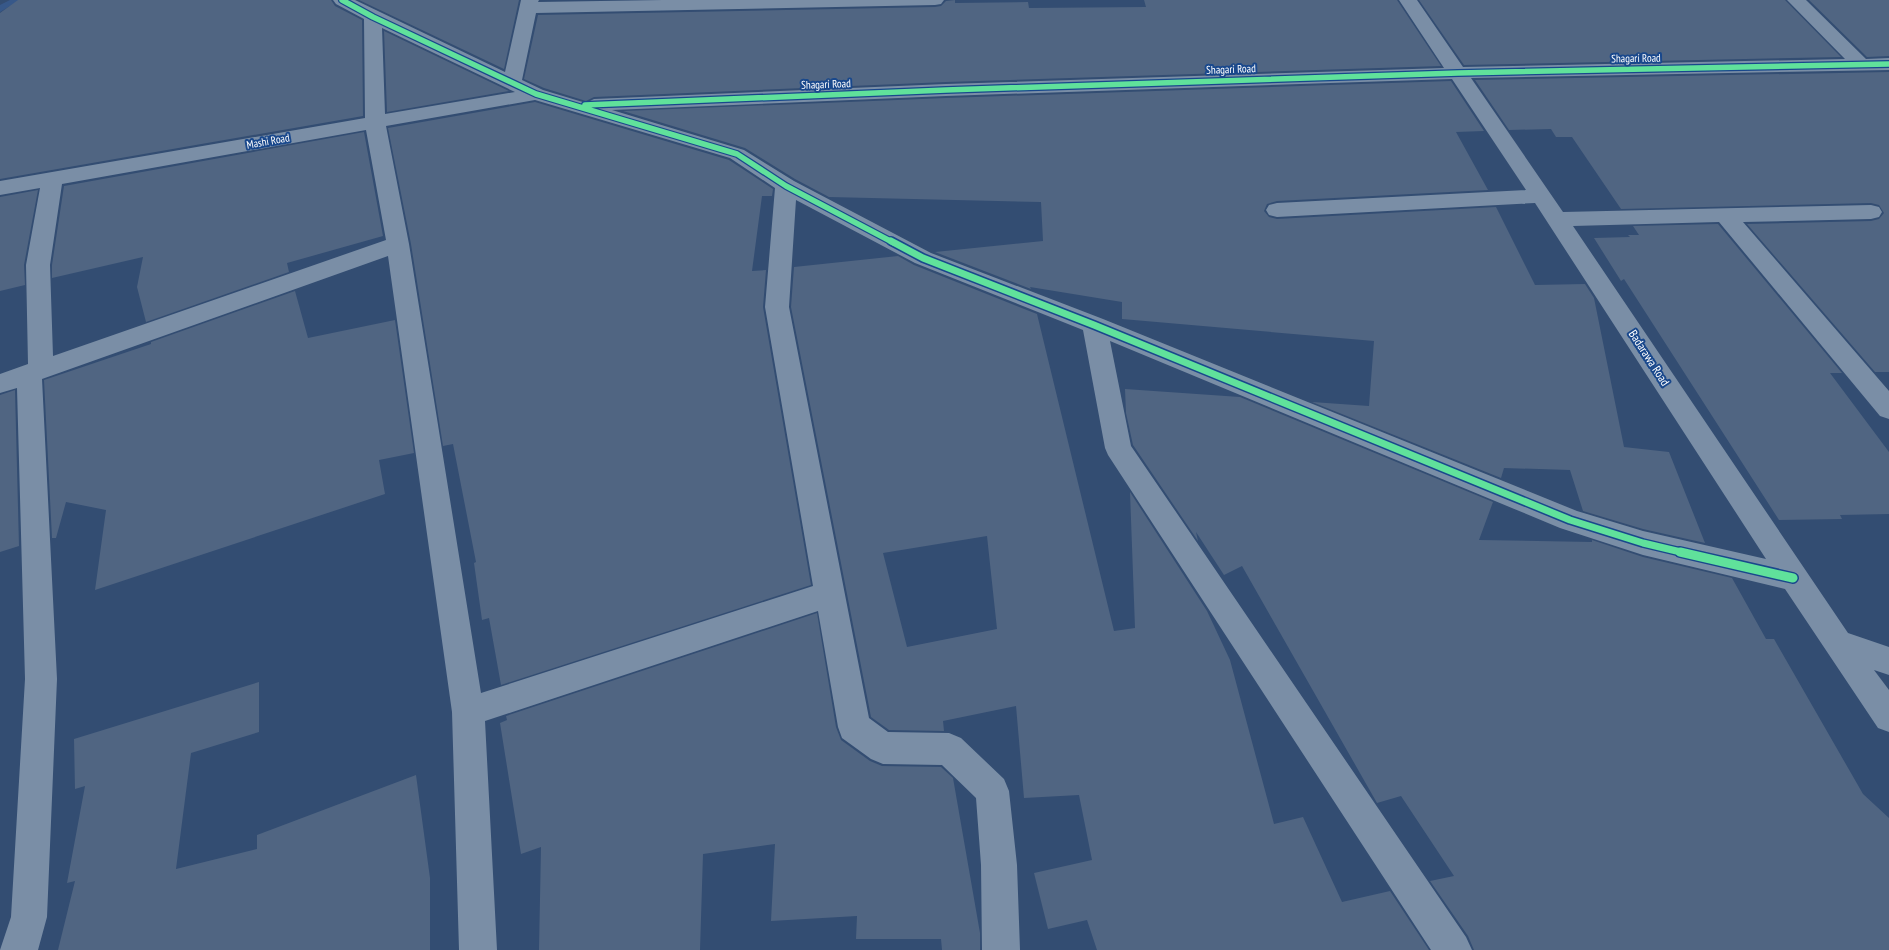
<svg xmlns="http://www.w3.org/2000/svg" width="1889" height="950" viewBox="0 0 1889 950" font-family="'PT Sans Narrow',sans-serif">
  <rect width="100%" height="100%" fill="#334d72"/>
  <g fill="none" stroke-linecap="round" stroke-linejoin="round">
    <path fill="#375889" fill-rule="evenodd" d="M 10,0 L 20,0 L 0,12 L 0,5 Z"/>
  </g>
  <path fill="#506582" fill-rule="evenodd" d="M 18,0 L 331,0 L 335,6 L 362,20 L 363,116 L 0,179 L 0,13 Z
    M 359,0 L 519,0 L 504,69 Z
    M 955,0 L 955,3 L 1028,2 L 1029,8 L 1146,7 L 1144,0 L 1397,0 L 1441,66 L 946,82 L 594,97 L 586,101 L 544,88 L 524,79 L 538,15 L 935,7 L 941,6 L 946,1 Z
    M 1419,0 L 1785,0 L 1841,57 L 1464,65 Z
    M 1809,0 L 1889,0 L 1889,56 L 1867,57 Z
    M 384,31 L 509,91 L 387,112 Z
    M 1889,72 L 1889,372 L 1875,372 L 1747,224 L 1871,221 L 1879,219 L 1884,213 L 1879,205 L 1871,203 L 1621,209 L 1572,137 L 1556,137 L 1551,129 L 1509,130 L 1475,80 Z
    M 1451,81 L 1484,131 L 1456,132 L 1488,190 L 1277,201 L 1267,204 L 1264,211 L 1269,217 L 1277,219 L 1496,207 L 1535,285 L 1585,284 L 1594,298 L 1624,447 L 1669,452 L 1705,543 L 1643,529 L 1583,511 L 1570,470 L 1504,468 L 1501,478 L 1312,402 L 1369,406 L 1374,341 L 1122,319 L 1122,302 L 1030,287 L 1031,289 L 935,252 L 1043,241 L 1041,202 L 829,197 L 795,179 L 745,148 L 623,111 L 946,98 Z
    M 535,102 L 729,160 L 773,189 L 772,196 L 762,196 L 752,271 L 766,270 L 763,307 L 811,585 L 501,685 L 489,618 L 482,620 L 474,563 L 476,562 L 453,444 L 443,446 L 411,244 L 388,128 Z
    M 364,132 L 383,236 L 287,263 L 289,272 L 146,322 L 137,287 L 143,257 L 52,278 L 52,265 L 64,186 Z
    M 38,190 L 24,265 L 25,285 L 0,291 L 0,197 Z
    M 1718,224 L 1842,373 L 1830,373 L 1889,452 L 1889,514 L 1840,515 L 1842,519 L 1779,520 L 1624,279 L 1621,281 L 1594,238 L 1630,237 L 1628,235 L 1639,235 L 1633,226 Z
    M 898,256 L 914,265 L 1037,314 L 1114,631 L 1135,628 L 1130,492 L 1207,611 L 1230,660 L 1274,824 L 1303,817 L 1342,902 L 1390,891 L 1429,950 L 1097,950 L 1087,920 L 1048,929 L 1034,873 L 1092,860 L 1079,795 L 1024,798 L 1016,706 L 943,721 L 944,731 L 889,730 L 871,717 L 791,307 L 794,267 ZM 987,536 L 997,629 L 907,647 L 883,553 Z
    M 295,291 L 308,338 L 395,320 L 414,453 L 379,460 L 385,494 L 95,590 L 106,510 L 66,502 L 56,538 L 52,538 L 44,380 L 151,344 L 151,342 Z
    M 1125,389 L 1240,397 L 1493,502 L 1479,540 L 1592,542 L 1592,540 L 1643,557 L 1732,578 L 1766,639 L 1774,639 L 1863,794 L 1889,818 L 1889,950 L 1474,950 L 1468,936 L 1430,881 L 1454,876 L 1401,796 L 1377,803 L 1242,566 L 1224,575 L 1196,532 L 1198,541 L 1133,445 L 1126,413 Z
    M 15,390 L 19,546 L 0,552 L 0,395 Z
    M 817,613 L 836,727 L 841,740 L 870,761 L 882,766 L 941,767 L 953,778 L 980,933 L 980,950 L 942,950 L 941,939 L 856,939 L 857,916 L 771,921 L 775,844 L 703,854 L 700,950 L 539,950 L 541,847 L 521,854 L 500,723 L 507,720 L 506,716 Z
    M 259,682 L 259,732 L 191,753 L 176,869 L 257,849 L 257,835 L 416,775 L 430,878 L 430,950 L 58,950 L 75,881 L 67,883 L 85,786 L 75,789 L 74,739 Z"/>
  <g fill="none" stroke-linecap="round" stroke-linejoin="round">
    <path fill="#7a8ea6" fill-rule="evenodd" d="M 333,0 L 355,0 L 505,72 L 521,0 L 539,0 L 538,2 L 663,0 L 944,0 L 941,4 L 935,5 L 536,13 L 522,80 L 543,90 L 586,103 L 594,99 L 946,84 L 1444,68 L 1399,0 L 1417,0 L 1463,67 L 1845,59 L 1787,0 L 1806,0 L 1866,59 L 1889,58 L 1889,70 L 1471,78 L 1563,212 L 1871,205 L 1879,207 L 1882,212 L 1879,217 L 1871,219 L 1743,222 L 1889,391 L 1889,419 L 1880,416 L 1719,222 L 1573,226 L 1848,633 L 1889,647 L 1889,675 L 1874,670 L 1889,690 L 1889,732 L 1878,728 L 1785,589 L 1643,555 L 1560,528 L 1110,341 L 1131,446 L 1466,937 L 1472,950 L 1431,950 L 1108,455 L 1105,448 L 1083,330 L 915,263 L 796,200 L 789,307 L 869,718 L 888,732 L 949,733 L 961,738 L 1004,779 L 1009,791 L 1017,865 L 1020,950 L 982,950 L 981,865 L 976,798 L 942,765 L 883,764 L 871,759 L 842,738 L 838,727 L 818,611 L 485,721 L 497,950 L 459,950 L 452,712 L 388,256 L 42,379 L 57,679 L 47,917 L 38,950 L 0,950 L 11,917 L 25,679 L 17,388 L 0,393 L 0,374 L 28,364 L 26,265 L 40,188 L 0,195 L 0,181 L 365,118 L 364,19 L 336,4 ZM 382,28 L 515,92 L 385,114 ZM 1452,79 L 1526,190 L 1277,203 L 1269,205 L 1266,210 L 1269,215 L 1277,217 L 1535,203 L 1766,559 L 1643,531 L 1577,511 L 1103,319 L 931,253 L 794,181 L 744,150 L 612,110 L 946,96 ZM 535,100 L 730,158 L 775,188 L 765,307 L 813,586 L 481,693 L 409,244 L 386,126 ZM 366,130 L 386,240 L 53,356 L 50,265 L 62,184 Z"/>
    <defs>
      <path id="cycleway-far2" d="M 342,0 L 373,17 L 536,94 L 737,154 L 786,186 L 894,243
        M 585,105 L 946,90 L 1458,73 L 1889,64"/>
      <path id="cycleway-far1" d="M 891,241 L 923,258 L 1094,325 L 1570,520 L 1643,543 L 1685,553"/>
      <path id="cycleway" d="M 1680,552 L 1793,578"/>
    </defs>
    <use href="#cycleway-far2" stroke="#19488c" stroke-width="8"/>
    <use href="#cycleway-far1" stroke="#19488c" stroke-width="10"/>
    <use href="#cycleway" stroke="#19488c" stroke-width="12"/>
    <use href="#cycleway-far2" stroke="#60e19b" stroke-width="5.5"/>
    <use href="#cycleway-far1" stroke="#60e19b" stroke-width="7"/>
    <use href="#cycleway" stroke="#60e19b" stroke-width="9"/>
  </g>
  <g text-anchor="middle" stroke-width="4" stroke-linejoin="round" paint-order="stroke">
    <g font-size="11" fill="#fff" stroke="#19488c">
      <text transform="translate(1636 58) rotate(-1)" y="4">Shagari Road</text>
      <text transform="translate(1231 69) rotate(-2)" y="4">Shagari Road</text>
      <text transform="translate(826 84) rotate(-2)" y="4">Shagari Road</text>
      <text transform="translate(268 141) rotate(-10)" y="4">Mashi Road</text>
    </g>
    <g font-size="12" fill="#fff" stroke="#19488c">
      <text transform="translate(1649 358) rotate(57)" y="4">Badarawa Road</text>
    </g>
  </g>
</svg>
